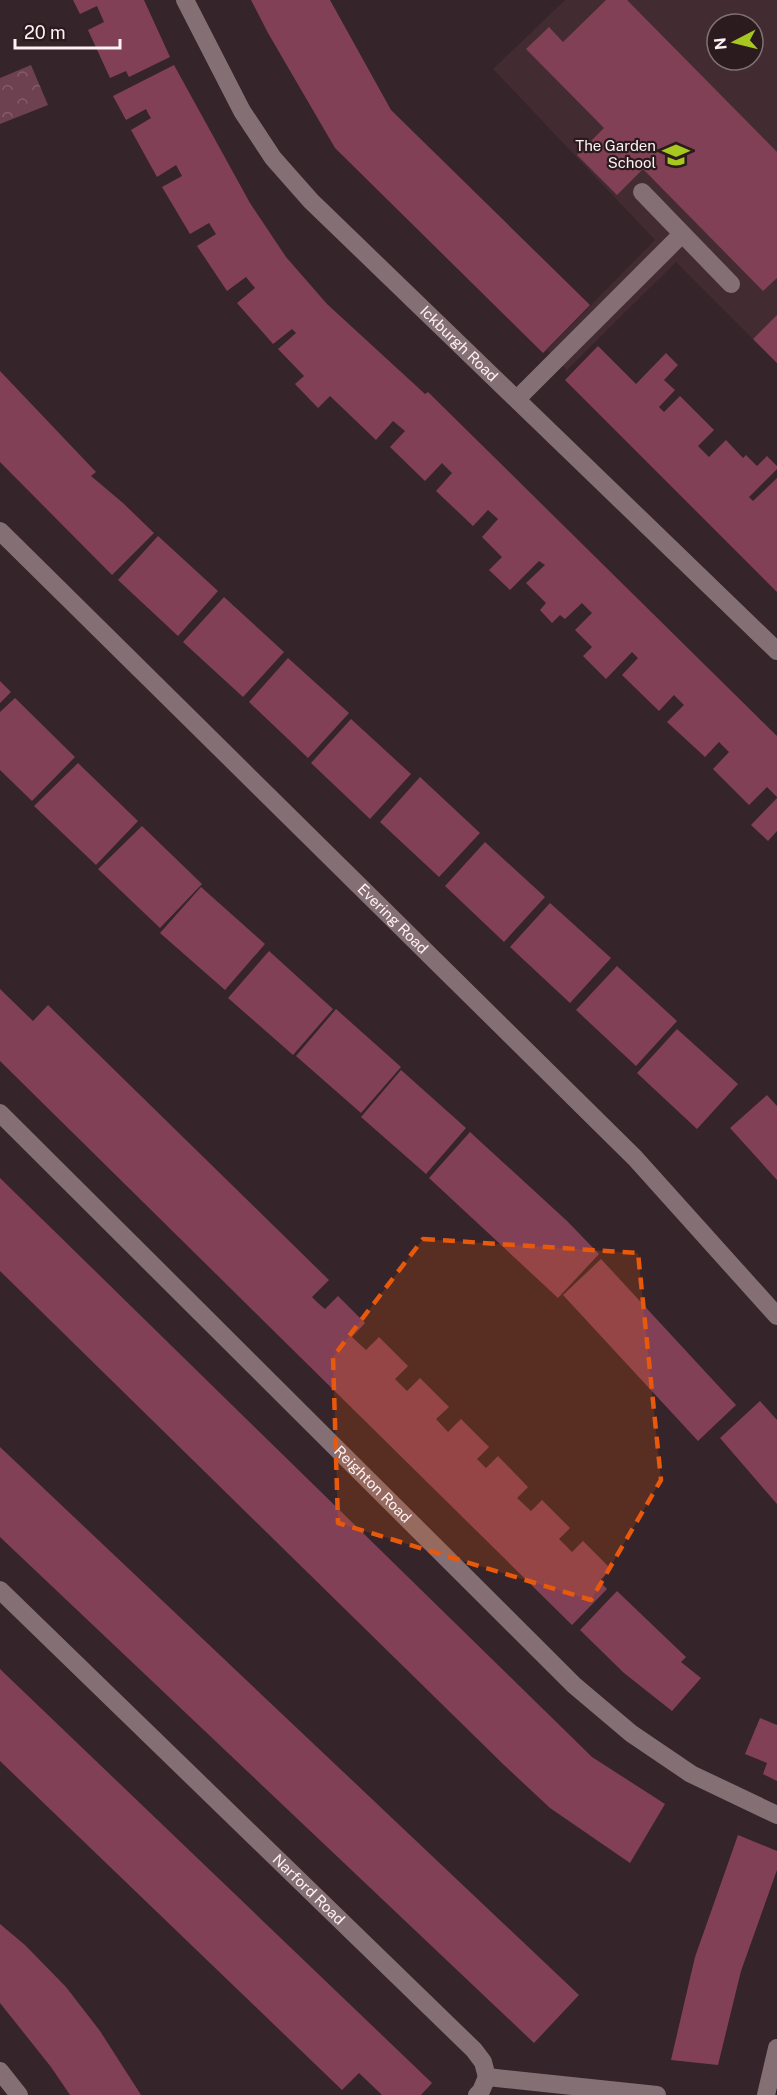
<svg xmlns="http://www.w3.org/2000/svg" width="777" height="2095" viewBox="0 0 777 2095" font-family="'Public Sans',sans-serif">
  <defs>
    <pattern id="park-crowns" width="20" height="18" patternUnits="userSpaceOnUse" patternTransform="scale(1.5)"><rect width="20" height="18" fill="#6d414f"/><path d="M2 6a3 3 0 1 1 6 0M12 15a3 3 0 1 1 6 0" fill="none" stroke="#835d69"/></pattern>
  </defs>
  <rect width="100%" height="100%" fill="#352429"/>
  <path fill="#432b32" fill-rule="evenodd" d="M 565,0 L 777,0 L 777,363 L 676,262 L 567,370 L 547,350 L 655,240 L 493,69 ZM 717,24 L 753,24 L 753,60 L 717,60 Z"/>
  <path fill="url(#park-crowns)" d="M 31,65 L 48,105 L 0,124 L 0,78 Z"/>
  <path fill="#824056" d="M 73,0 L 144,0 L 170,57 L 129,77 L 126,71 L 110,78 L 88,30 L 104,22 L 97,6 L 80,14 Z
    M 251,0 L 330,0 L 391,110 L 590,305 L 543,353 L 335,148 L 268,33 Z
    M 606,0 L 627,0 L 777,152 L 777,278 L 763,291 L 643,169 L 617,195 L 577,155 L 604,128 L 526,49 L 549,27 L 563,42 Z
    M 174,65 L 250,203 L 286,257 L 327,304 L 425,394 L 428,392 L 777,736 L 777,797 L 767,787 L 749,805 L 713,769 L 729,752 L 719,742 L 705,757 L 667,722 L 684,705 L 674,695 L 659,711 L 622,675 L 638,658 L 632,652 L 606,679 L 583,656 L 592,647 L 575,630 L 592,613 L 582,603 L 565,619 L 560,615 L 552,623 L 540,610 L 546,603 L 526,583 L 545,565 L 539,561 L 510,590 L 489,570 L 502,557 L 482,537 L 498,519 L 488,510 L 473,526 L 436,491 L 452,473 L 442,463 L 425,481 L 390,447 L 405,431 L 393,421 L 376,440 L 330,396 L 318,408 L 295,384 L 304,376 L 278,349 L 296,333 L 292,329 L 273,344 L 237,303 L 255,288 L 246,277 L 227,291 L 197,246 L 216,234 L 209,223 L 190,234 L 162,187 L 182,176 L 176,165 L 157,177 L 131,130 L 151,118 L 149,115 L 146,109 L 126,120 L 113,96 Z
    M 777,315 L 777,363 L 753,339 Z
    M 598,346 L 636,384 L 666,353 L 678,365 L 664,380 L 675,390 L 659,407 L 664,412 L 680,396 L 714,430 L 698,446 L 709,457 L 726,440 L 743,458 L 746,455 L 757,466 L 767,456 L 777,466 L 777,469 L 749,497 L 753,501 L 777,478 L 777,592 L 565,380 Z
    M 0,371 L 96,472 L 91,476 L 123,503 L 154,533 L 112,575 L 0,462 Z
    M 158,536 L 218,591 L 178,636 L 118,580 Z
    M 224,597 L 284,652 L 243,697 L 183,642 Z
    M 288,658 L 349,713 L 308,758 L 249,702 Z
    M 0,681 L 11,692 L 0,703 Z
    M 15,698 L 75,757 L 32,801 L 0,770 L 0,712 Z
    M 351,719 L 411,774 L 370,819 L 311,763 Z
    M 78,763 L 138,821 L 96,865 L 34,806 Z
    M 420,777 L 480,833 L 439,877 L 380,822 Z
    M 777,798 L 777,831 L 768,841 L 751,825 Z
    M 142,826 L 202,884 L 160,928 L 98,869 Z
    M 485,842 L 545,897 L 504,942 L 445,886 Z
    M 201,887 L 265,944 L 225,990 L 160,933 Z
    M 550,903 L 611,958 L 570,1003 L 510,947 Z
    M 269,951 L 333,1009 L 293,1055 L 228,998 Z
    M 617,966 L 677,1021 L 636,1066 L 576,1010 Z
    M 0,989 L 33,1021 L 48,1005 L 329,1280 L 312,1297 L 318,1303 L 325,1309 L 338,1296 L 365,1323 L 352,1337 L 366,1350 L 379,1337 L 408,1366 L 395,1379 L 407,1391 L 420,1378 L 449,1407 L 436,1419 L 448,1432 L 461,1419 L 489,1447 L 477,1459 L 486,1468 L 498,1456 L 528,1487 L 517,1498 L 531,1511 L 542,1500 L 570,1528 L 559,1539 L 572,1552 L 583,1541 L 611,1569 L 599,1581 L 607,1589 L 572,1625 L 0,1061 Z
    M 336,1009 L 401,1067 L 361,1113 L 296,1056 Z
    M 677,1029 L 738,1084 L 697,1129 L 637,1073 Z
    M 401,1070 L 466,1128 L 426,1174 L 361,1117 Z
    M 767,1095 L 777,1106 L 777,1180 L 730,1128 Z
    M 470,1132 L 567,1221 L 599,1254 L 558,1298 L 429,1178 Z
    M 0,1178 L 592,1757 L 665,1804 L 630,1863 L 550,1808 L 504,1765 L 0,1271 Z
    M 601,1259 L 736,1405 L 698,1441 L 563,1295 Z
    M 760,1401 L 777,1420 L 777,1504 L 720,1438 Z
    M 0,1447 L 579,1995 L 534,2043 L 0,1537 Z
    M 617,1591 L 686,1657 L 681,1662 L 701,1678 L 672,1711 L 624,1673 L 580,1630 Z
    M 0,1669 L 432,2083 L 421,2095 L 382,2095 L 359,2073 L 342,2090 L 0,1761 Z
    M 760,1718 L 777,1725 L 777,1781 L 763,1774 L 767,1763 L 745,1754 Z
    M 738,1835 L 777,1851 L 777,1870 L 741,1971 L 718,2065 L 671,2060 L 695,1957 Z
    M 0,1924 L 25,1945 L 66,1987 L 100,2031 L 141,2095 L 70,2095 L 51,2067 L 0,2003 Z"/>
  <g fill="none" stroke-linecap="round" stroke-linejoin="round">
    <g stroke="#846f75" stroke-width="18">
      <path id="s1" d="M 185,0 L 242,111 L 273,158 L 311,201 L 777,651"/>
      <path d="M 642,192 L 731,284"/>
      <path d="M 517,399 L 682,234"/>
      <path id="s2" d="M 0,531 L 635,1158 L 777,1316"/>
      <path id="s3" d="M 0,1113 L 574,1685 L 632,1734 L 691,1774 L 777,1815"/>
      <path id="s4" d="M 0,1590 L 474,2050 L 483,2062 L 487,2077"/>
      <path d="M 0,2071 L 19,2095"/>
      <path d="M 487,2077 L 657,2095"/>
      <path d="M 477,2095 L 481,2091 L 487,2077"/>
      <path d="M 766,2095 L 777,2048"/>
    </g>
  </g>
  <path fill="#e8590c" fill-opacity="0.2" stroke="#e8590c" stroke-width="4.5" stroke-dasharray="12 8" stroke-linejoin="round" d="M 423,1239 L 638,1253 L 661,1480 L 591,1600 L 338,1523 L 333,1357 Z"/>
  <defs>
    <symbol id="school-bare" viewBox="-9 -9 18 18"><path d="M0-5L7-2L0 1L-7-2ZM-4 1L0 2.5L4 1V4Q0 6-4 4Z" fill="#a7c81f" stroke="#2b1b1f" stroke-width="2.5" paint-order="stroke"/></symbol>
  </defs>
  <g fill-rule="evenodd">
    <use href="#school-bare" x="657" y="136" width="38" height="38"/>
  </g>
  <g text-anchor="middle" stroke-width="4.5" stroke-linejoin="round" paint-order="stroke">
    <g font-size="15" fill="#fdf1f4" stroke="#2b1b1f" text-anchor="end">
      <text x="656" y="151">The Garden<tspan x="656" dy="17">School</tspan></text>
    </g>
    <g font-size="15" fill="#fdf1f4" stroke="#2b1b1f">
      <text dy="5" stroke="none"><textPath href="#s1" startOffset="444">Ickburgh Road</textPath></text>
      <text dy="5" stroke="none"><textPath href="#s2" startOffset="552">Evering Road</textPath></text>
      <text dy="5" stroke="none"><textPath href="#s3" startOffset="526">Reighton Road</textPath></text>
      <text dy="5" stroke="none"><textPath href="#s4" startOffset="430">Narford Road</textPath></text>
    </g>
  </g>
  <g transform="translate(735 42) rotate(263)"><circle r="28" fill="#2b1b1f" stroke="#7f7174" stroke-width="1.5"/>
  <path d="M0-4.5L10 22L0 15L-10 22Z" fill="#a7c81f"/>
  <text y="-9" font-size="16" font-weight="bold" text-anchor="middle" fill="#fdf1f4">N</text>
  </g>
  <path d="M15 39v9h105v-9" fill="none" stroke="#fdf1f4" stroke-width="3"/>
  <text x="24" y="39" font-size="18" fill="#fdf1f4" stroke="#2b1b1f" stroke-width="4.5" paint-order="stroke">20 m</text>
</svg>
